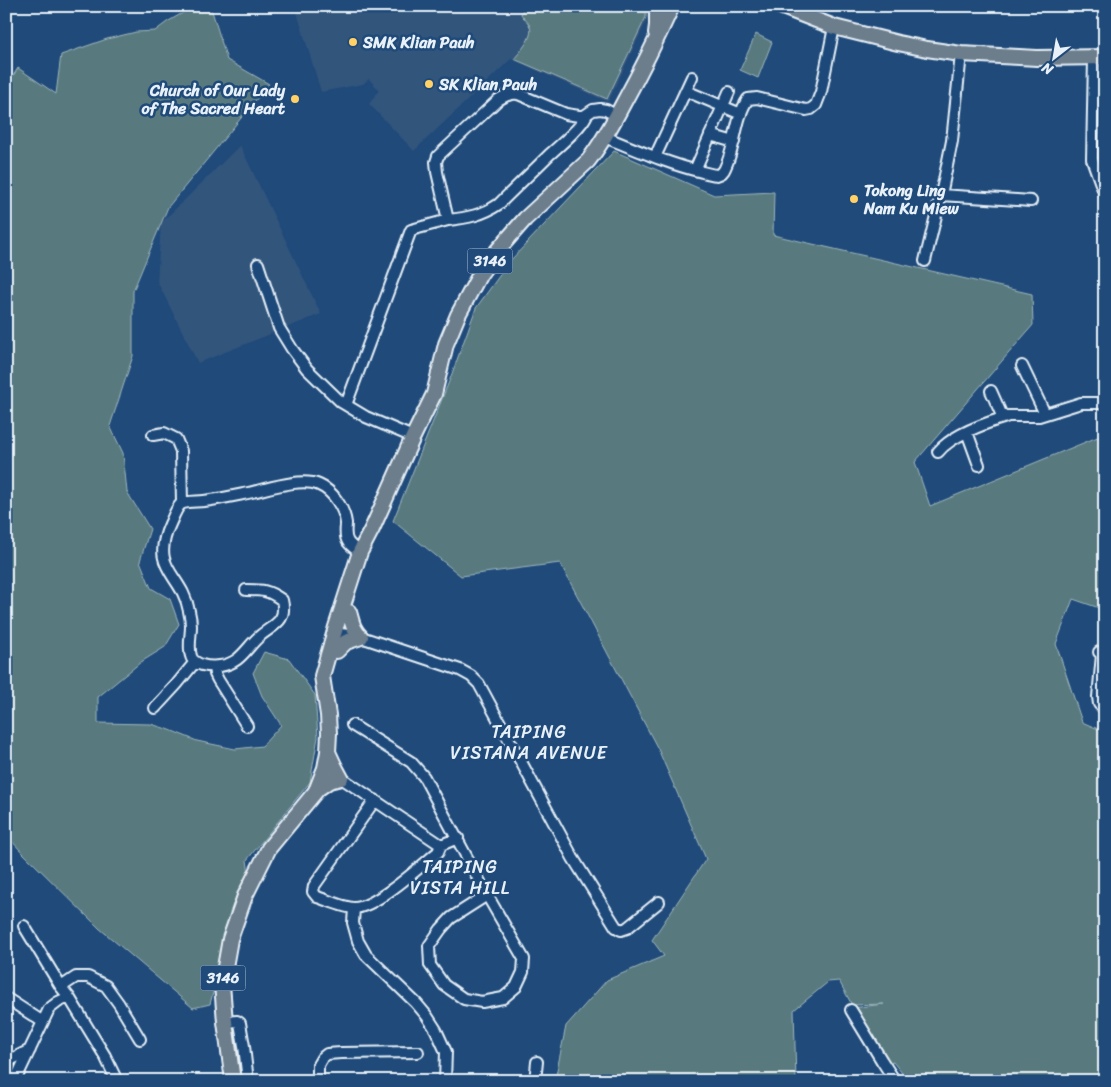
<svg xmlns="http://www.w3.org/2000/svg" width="1111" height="1087" viewBox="0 0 1111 1087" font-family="Sriracha,sans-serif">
  <rect width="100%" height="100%" fill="#1f4a7a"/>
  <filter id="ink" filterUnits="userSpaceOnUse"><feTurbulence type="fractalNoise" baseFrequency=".02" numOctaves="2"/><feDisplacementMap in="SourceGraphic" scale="10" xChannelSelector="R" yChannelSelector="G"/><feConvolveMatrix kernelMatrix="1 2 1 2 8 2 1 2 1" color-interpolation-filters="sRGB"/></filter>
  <g filter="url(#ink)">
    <path fill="#31547b" d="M 295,6 L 648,6 L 648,18 L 608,102 L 511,59 L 414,151 L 369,104 L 379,90 L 369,79 L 363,84 L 321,92 Z
      M 240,145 L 321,314 L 198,363 L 157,281 L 161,223 Z"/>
    <path fill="#587a7f" stroke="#a0b6bc" d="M 524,6 L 646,6 L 646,17 L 607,99 L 514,59 C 520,52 534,36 530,27 C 529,22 523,18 521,14 Z
      M 186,11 L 212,11 L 227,60 L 269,84 L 168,207 L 133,291 L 133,356 L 110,426 L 123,453 L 127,492 L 150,529 L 140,561 L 151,588 L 170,599 L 179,624 L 165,647 L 141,662 L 98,697 L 98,723 L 151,724 L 170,730 L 197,741 L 235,749 L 262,746 L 281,725 L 262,696 L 253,673 L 264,652 L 289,659 L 315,695 L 318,737 L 310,782 L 247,860 L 249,874 L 229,918 L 218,974 L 210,1004 L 193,1008 L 99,928 L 23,853 L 6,835 L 6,87 L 18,68 L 56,94 L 61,55 L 107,39 L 136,32 L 155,31 L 167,22 Z
      M 756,34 L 772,42 L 758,78 L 740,70 Z
      M 614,151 L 714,195 L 774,192 L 773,235 L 1032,294 L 1033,325 L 915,462 L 930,506 L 1105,434 L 1105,610 L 1073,599 L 1056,644 L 1082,722 L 1105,732 L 1105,1081 L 904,1081 L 906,1078 L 893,1062 L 886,1065 L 852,1008 L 884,1004 L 852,1005 L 839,981 L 828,982 L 794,1010 L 796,1081 L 574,1081 L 556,1075 L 566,1026 L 607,980 L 664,956 L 652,940 L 706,859 L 658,749 L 560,563 L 461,576 L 393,521 L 450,379 L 476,308 L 510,261 Z"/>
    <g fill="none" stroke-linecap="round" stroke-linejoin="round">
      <defs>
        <path id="minor" d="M 1094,58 L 1092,159 L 1105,195
          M 686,91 L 741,114
          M 710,135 L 734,142
          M 605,137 C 637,150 669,164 702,172 C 707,173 713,175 717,175 C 721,174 724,171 725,168 C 736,146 735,118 748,99 L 757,98 L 806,110 L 811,109 L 816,105 L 821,92 L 834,27
          M 655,157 L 692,77
          M 695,170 L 729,92
          M 941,195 L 1031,201
          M 448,220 C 467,218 483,215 499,204 C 516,187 533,171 550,154 C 559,146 584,125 587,114
          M 925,261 L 941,195 L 952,141 L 961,54
          M 258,264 L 279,328 L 292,349 L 307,369 L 341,402 L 366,417 L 413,437
          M 1022,366 L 1045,414
          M 991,391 L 1003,418
          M 346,405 L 411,230 L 448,220 L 437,172 L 436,162 L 438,156 L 498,100 C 505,96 510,93 518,94 L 566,114 L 579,116 L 584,116 L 593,110 L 600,109 L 606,110 L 617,116
          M 967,432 L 979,465
          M 153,435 L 164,433 L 176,439 L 181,451 L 182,503
          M 938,452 C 951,436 983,424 1003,418 L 1008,416 L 1039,416 L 1081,403 L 1105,403
          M 246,590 C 263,590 268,590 282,600 C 287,621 275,624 261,635 C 246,647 242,663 220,666 C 213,667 209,667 202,665 C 197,663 192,661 191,656 C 188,647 191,635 191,626 C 191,621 190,615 189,611 C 182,573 149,570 170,524 C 173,518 176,508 181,504 C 187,501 197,502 204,501 C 219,499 233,496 248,493 C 267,489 301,477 319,485 C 333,491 344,508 346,523 C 346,530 344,536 348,542 C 351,546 355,549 360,552
          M 341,634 L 361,637 L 460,670 L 471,676 L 479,684 L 573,858 L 616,927 L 621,930 L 627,928 L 659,902
          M 1099,652 L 1102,655 L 1098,697 L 1099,704 L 1105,709
          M 214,667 L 215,674 L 218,680 L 247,726
          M 155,708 L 177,684 L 195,662
          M 352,725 L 411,762 L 424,777 L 487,895 L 524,959 L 523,972 L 516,987 L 503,998 L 482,1002 L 464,999 L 444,985 L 430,965 L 429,946 L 441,929 L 451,918 L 487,895
          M 337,775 L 441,845
          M 375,800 L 314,886 L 313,892 L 317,897 C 327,900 345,908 354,908 C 375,908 421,866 438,852 L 441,845 L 458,838
          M 354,908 L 353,923 L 358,941 L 366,955 L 416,1003 L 427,1016 L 436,1030 L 446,1052 L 445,1081
          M 24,926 L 61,987 L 69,997 L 105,1056 L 117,1081
          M 61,987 L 76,977 L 88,977 L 106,986 L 119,1004 L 140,1039
          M 6,998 L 43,1022
          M 851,1010 L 882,1061 L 895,1081
          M 225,1022 L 237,1021 L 240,1023 L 244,1046 L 248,1081
          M 6,1062 L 30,1050
          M 15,1081 L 49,1009 L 58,1002 L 69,997
          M 318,1081 L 318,1065 L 322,1058 L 327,1054 L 341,1053 L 418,1052
          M 535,1081 L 537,1062"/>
        <path id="major" d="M 780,6 L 834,27 L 898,43 L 927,49 L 961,54 L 1037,58 L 1105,57
          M 656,33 L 657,25 L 657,6
          M 349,612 C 352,622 353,630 361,637
          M 337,651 L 346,642 L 361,637
          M 316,790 L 329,781 L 341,778 L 334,765 L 328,752
          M 233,1081 L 225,1022 L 222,984 L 230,939 L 245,896 L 269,848 L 316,791 L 325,768 L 328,752 L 329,733 L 328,715 L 322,676 L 336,627 L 360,552 L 372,529 L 413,437 L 434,394 L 446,344 L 458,315 L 480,274 L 497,251 L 525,219 L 588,161 C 602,143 613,123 624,102 C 641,71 657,39 672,6"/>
      </defs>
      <use href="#minor" stroke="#e8f1f8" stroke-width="14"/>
      <use href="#major" stroke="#e8f1f8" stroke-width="18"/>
      <use href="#minor" stroke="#1f4a7a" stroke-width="10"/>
      <use href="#major" stroke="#6c7d8c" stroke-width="14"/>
    </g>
  </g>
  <g fill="#ffd166" stroke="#1f4a7a" stroke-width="2">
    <circle cx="353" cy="42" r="5"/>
    <circle cx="429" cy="84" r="5"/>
    <circle cx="295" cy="99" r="5"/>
    <circle cx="854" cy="199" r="5"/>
  </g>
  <g text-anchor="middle" stroke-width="5" stroke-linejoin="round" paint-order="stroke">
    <g fill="#1f4a7a" stroke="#acbfd2" stroke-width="1">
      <rect x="467.5" y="248.5" width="45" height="25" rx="4"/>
      <rect x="200.5" y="965.5" width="45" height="25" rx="4"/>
    </g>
    <g font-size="15" font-weight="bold" fill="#e8f1f8">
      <text x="490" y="266">3146</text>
      <text x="223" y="983">3146</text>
    </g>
    <g font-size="16" font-weight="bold" fill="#e8f1f8" stroke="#1f4a7a" text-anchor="start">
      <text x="363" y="48">SMK Klian Pauh</text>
      <text x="439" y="90">SK Klian Pauh</text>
      <text x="285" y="96" text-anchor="end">Church of Our Lady<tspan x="285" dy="18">of The Sacred Heart</tspan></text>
      <text x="864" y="196">Tokong Ling<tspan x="864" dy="18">Nam Ku Miew</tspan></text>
    </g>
    <g font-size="18" letter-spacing="1" fill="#e8f1f8" stroke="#1f4a7a">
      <text x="529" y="738">TAIPING<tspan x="529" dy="21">VISTANA AVENUE</tspan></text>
      <text x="460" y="873">TAIPING<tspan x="460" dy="21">VISTA HILL</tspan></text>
    </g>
  </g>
  <rect width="1111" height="1087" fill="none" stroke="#1f4a7a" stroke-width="25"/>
  <rect x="12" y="12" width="1086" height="1062" fill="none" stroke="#e8f1f8" stroke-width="2" filter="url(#ink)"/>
  <g transform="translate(1054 58) rotate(211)" stroke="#1f4a7a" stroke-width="4" paint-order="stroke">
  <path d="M0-4L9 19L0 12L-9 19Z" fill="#e8f1f8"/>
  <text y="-8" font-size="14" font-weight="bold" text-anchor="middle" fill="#e8f1f8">N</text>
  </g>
</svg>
